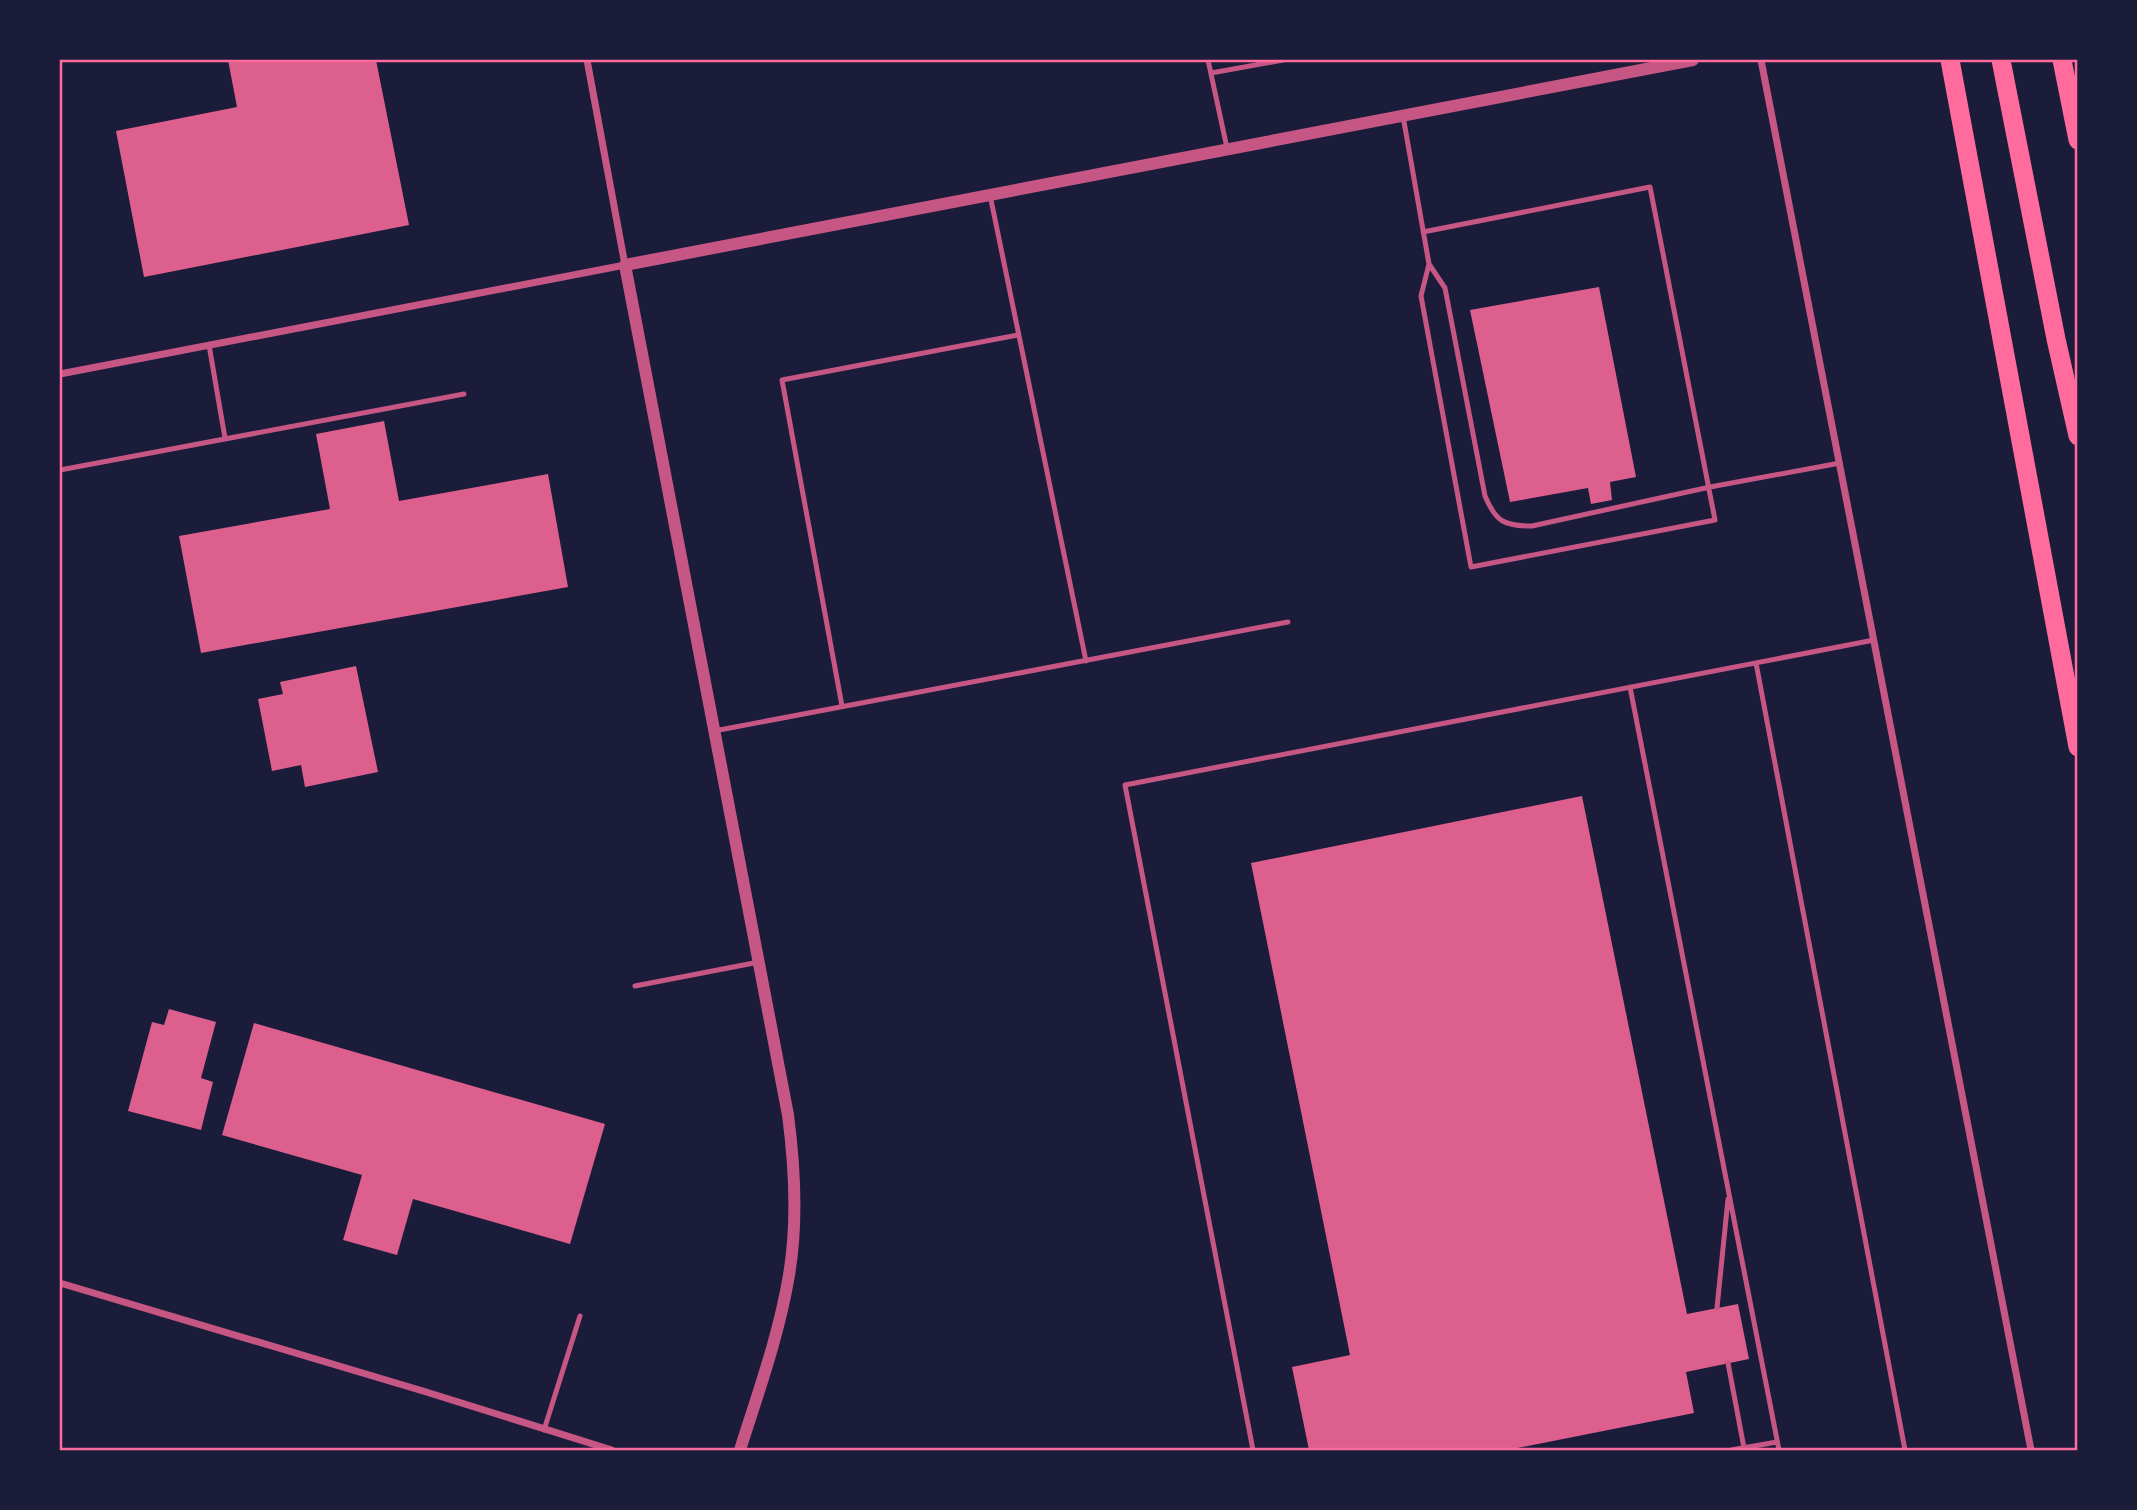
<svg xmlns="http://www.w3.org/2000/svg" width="2137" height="1510" viewBox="0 0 2137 1510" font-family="'Times New Roman',serif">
  <rect width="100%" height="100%" fill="#1b1b3a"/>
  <path fill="#dd5f8e" d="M 228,60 L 376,60 L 409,225 L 144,277 L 116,131 L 237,107 Z
    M 1599,287 L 1636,477 L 1610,482 L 1612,500 L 1591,504 L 1588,488 L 1510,502 L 1470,310 Z
    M 384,421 L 399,501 L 548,474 L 568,587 L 201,653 L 179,536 L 330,509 L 316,434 Z
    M 356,666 L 378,772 L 305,787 L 301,765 L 272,771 L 258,699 L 283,694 L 280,682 Z
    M 1582,796 L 1687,1314 L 1738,1304 L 1749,1359 L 1686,1372 L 1694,1413 L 1507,1450 L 1309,1450 L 1292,1367 L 1350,1355 L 1251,863 Z
    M 169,1009 L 216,1022 L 201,1078 L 213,1082 L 201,1130 L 128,1111 L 152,1022 L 164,1025 Z
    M 254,1023 L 605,1124 L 570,1244 L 413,1199 L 397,1255 L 343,1240 L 362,1175 L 222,1135 Z"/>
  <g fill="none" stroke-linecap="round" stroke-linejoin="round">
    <path stroke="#c65784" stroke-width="5" d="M 1208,60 L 1227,148
      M 1211,73 L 1283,60
      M 1403,116 L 1429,264 L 1445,288 L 1485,496 C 1496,522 1504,526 1532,526 L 1710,487 L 1840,463
      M 990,195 L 1086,661
      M 1423,232 L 1650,187 L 1715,520 L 1471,567 L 1421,296 L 1429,264
      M 209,345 L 225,438
      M 60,470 L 464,394
      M 1756,663 L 1905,1450
      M 1630,687 L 1779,1450
      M 842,706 L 782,380 L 1018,335
      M 714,731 L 1288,622
      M 635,986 L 759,962
      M 1717,1308 L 1728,1199
      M 1728,1363 L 1744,1448
      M 544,1430 L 580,1316
      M 1253,1450 L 1125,785 L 1874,640
      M 1731,1450 L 1777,1442"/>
    <path stroke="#c65784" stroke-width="7" d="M 1761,60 L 2031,1450
      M 60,374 L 625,265 L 587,60
      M 60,1283 L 423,1391 L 612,1450"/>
    <path stroke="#c65784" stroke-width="12" d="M 740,1450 C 758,1393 779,1335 789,1275 C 798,1222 795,1168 788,1115 L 625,265 L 1693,60"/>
    <path stroke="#ff6b9d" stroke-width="19" d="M 1950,60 L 2078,747
      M 2001,60 L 2056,339 L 2078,436
      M 2062,60 L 2078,140"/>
  </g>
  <rect width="2137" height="1510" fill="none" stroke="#1b1b3a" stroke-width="122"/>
  <rect x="61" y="61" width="2015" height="1388" fill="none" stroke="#ff6b9d" stroke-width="2.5"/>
</svg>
